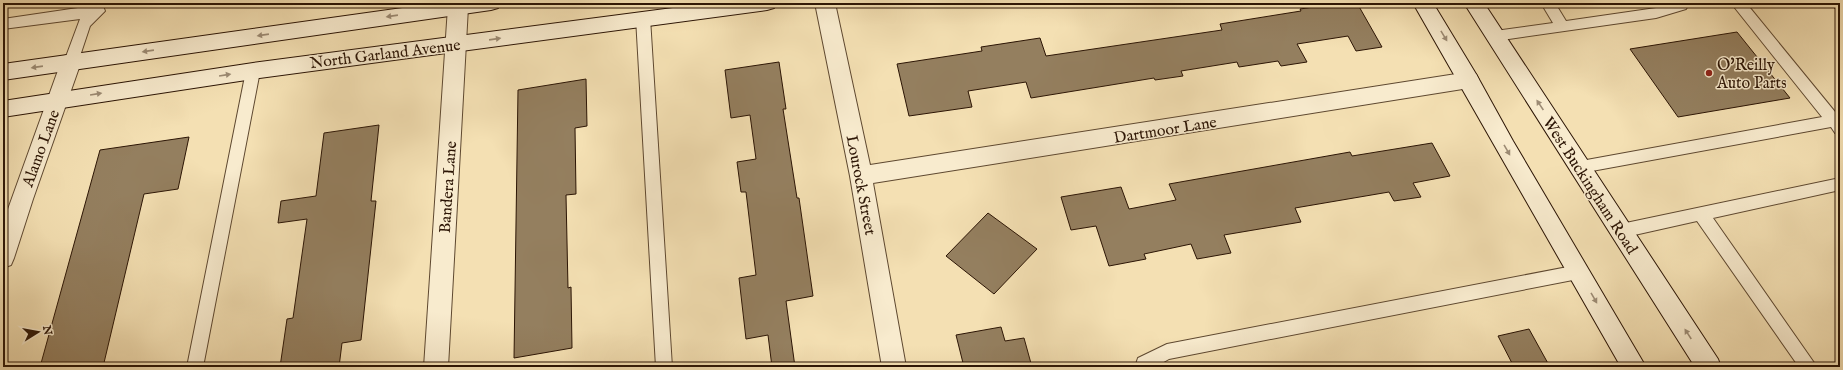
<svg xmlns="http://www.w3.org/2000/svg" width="1843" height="370" viewBox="0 0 1843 370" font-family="'IM FELL English',serif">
  <rect width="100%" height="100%" fill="#f4e0b3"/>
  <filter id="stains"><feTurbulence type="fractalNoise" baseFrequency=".005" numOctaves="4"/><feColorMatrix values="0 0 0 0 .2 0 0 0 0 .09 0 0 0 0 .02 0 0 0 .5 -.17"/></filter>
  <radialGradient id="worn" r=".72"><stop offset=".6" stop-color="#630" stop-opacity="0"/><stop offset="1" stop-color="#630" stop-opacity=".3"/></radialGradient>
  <path fill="#947f5f" stroke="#2c1505" d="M 1341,3 L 1357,3 L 1382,47 L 1356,51 L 1348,36 L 1297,44 L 1307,62 L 1281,66 L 1278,61 L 1239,67 L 1237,62 L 1181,71 L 1183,76 L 1155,80 L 1154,78 L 1031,98 L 1026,82 L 968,91 L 972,107 L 909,116 L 897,64 L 982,51 L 981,47 L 1040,38 L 1046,56 L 1222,30 L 1220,24 L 1301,11 L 1300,9 Z
    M 1737,32 L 1790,98 L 1678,117 L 1630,49 Z
    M 779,62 L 786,109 L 783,109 L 797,198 L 799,198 L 813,296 L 786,301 L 795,367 L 772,367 L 768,335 L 746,339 L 739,278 L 756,275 L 746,192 L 741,192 L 737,162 L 756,159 L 750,115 L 731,118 L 725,70 Z
    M 586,79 L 587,126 L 575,128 L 576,194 L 566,195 L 568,288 L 571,287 L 572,348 L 514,358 L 518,90 Z
    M 379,125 L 371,201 L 376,201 L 361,340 L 342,343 L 339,367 L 280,367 L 287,319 L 293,318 L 307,219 L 278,223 L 281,201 L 316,196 L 324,133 Z
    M 189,137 L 178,189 L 144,194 L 103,367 L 40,367 L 100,150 Z
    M 1432,143 L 1450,176 L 1413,183 L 1421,197 L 1394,201 L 1389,192 L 1295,208 L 1301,222 L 1224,235 L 1231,253 L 1197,259 L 1191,244 L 1144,254 L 1146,259 L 1109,266 L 1096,226 L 1071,230 L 1061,197 L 1121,187 L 1129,209 L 1176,200 L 1169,184 L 1350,152 L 1352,156 Z
    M 988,213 L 1037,249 L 994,294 L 946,256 Z
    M 1001,327 L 1005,341 L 1024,338 L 1032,367 L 964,367 L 956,335 Z
    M 1529,329 L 1550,367 L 1514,367 L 1498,336 Z"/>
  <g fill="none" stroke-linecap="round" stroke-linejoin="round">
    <defs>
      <path id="service" d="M 1541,3 L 1555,3 L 1566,21 L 1656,8 L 1671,3 L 1689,3 L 1686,9 L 1656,18 L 1495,41 L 1490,40 L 1488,36 L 1490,32 L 1495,31 L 1553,23 Z
        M 1731,3 L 1746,3 L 1840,118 L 1840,135 L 1835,133 L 1831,127 L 1581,173 L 1576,171 L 1574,167 L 1576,163 L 1581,161 L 1822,117 Z
        M 1833,3 L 1840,3 L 1840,9 L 1835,8 Z
        M 98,5 L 103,6 L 105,11 L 90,26 L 78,62 L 76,66 L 71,67 L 66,66 L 64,62 L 80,19 L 3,29 L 3,19 Z
        M 643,13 L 648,14 L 650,18 L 672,367 L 656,367 L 636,18 L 638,14 Z
        M 253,65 L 258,67 L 260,71 L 203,367 L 187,367 L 246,71 L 248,67 Z
        M 1840,178 L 1840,190 L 1713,218 L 1817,367 L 1799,367 L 1697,221 L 1621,238 L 1616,236 L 1613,231 L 1616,226 L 1621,224 Z
        M 1578,265 L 1584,267 L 1586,272 L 1584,277 L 1578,279 L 1169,359 L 1155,367 L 1135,367 L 1138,358 L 1167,344 Z"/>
      <path id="minor" d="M 450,3 L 466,3 L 468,7 L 448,367 L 424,367 L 448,7 Z
        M 815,3 L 835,3 L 870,165 L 1469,72 L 1476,74 L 1479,80 L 1476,86 L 1469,88 L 873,183 L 906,367 L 882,367 L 850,176 Z
        M 71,54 L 78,56 L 81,62 L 33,199 L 14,258 L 11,265 L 3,268 L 3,223 L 61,62 L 64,56 Z"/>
      <path id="secondary" d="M 438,3 L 501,3 L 498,8 L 491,10 L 3,80 L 3,64 Z
        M 711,3 L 777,3 L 774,8 L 767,10 L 253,79 L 3,117 L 3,101 L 253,63 Z
        M 1413,3 L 1433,3 L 1476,74 L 1513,141 L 1646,367 L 1621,367 Z
        M 1464,3 L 1484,3 L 1718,359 L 1721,367 L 1695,367 Z"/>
    </defs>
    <use href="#service" stroke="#5e4830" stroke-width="2"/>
    <use href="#minor" stroke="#5e4830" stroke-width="2"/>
    <use href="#secondary" stroke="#2c1505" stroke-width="2"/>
    <use href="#service" fill="#f8ebce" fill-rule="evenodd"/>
    <use href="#minor" fill="#f8ebce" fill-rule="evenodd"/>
    <use href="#secondary" fill="#f8ebce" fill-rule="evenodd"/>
  </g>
  <defs><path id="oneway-solid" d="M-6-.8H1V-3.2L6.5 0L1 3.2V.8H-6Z"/></defs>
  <g fill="#9c8b74">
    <use href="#oneway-solid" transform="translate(392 16) rotate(172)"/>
    <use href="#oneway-solid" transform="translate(263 35) rotate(172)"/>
    <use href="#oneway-solid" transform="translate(1444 36) rotate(59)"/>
    <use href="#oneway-solid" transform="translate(495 39) rotate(-8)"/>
    <use href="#oneway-solid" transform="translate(148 51) rotate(172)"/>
    <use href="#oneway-solid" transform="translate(37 67) rotate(172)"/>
    <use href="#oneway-solid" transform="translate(225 75) rotate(-9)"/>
    <use href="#oneway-solid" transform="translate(96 94) rotate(-9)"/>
    <use href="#oneway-solid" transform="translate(1540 105) rotate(-124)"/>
    <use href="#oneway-solid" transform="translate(1507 150) rotate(60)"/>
    <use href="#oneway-solid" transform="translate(1594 298) rotate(60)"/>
    <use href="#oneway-solid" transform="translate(1688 334) rotate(-123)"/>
  </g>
  <circle fill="#8f2418" stroke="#f8ebce" stroke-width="1.5" cx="1709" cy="73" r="4"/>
  <g text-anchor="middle" stroke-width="3" stroke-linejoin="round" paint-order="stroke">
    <g font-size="16" fill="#2c1505" stroke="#f8ebce">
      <text transform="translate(385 53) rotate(-7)" y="6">North Garland Avenue</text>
      <text transform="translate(1165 129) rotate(-9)" y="6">Dartmoor Lane</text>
      <text transform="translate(40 148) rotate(-70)" y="6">Alamo Lane</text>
      <text transform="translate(862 185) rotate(79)" y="6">Lourock Street</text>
      <text transform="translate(1591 185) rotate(57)" y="6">West Buckingham Road</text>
      <text transform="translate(447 187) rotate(-86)" y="6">Bandera Lane</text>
    </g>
    <g font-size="16" fill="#2c1505" stroke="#f8ebce" text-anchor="start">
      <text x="1717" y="70">O'Reilly<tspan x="1717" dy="18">Auto Parts</tspan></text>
    </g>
  </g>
  <rect width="1843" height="370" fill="none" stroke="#f4e0b3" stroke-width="16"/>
  <rect x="4" y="4" width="1835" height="362" fill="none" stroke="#2c1505" stroke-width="2"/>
  <rect x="8" y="8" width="1827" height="354" fill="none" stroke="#2c1505"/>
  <g transform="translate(38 332) rotate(79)" stroke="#f8ebce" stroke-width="3" paint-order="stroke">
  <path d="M0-3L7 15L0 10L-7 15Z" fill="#2c1505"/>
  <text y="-6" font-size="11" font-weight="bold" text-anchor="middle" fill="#2c1505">N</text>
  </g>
  <rect width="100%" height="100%" filter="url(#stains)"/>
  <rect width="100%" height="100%" fill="url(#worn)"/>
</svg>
